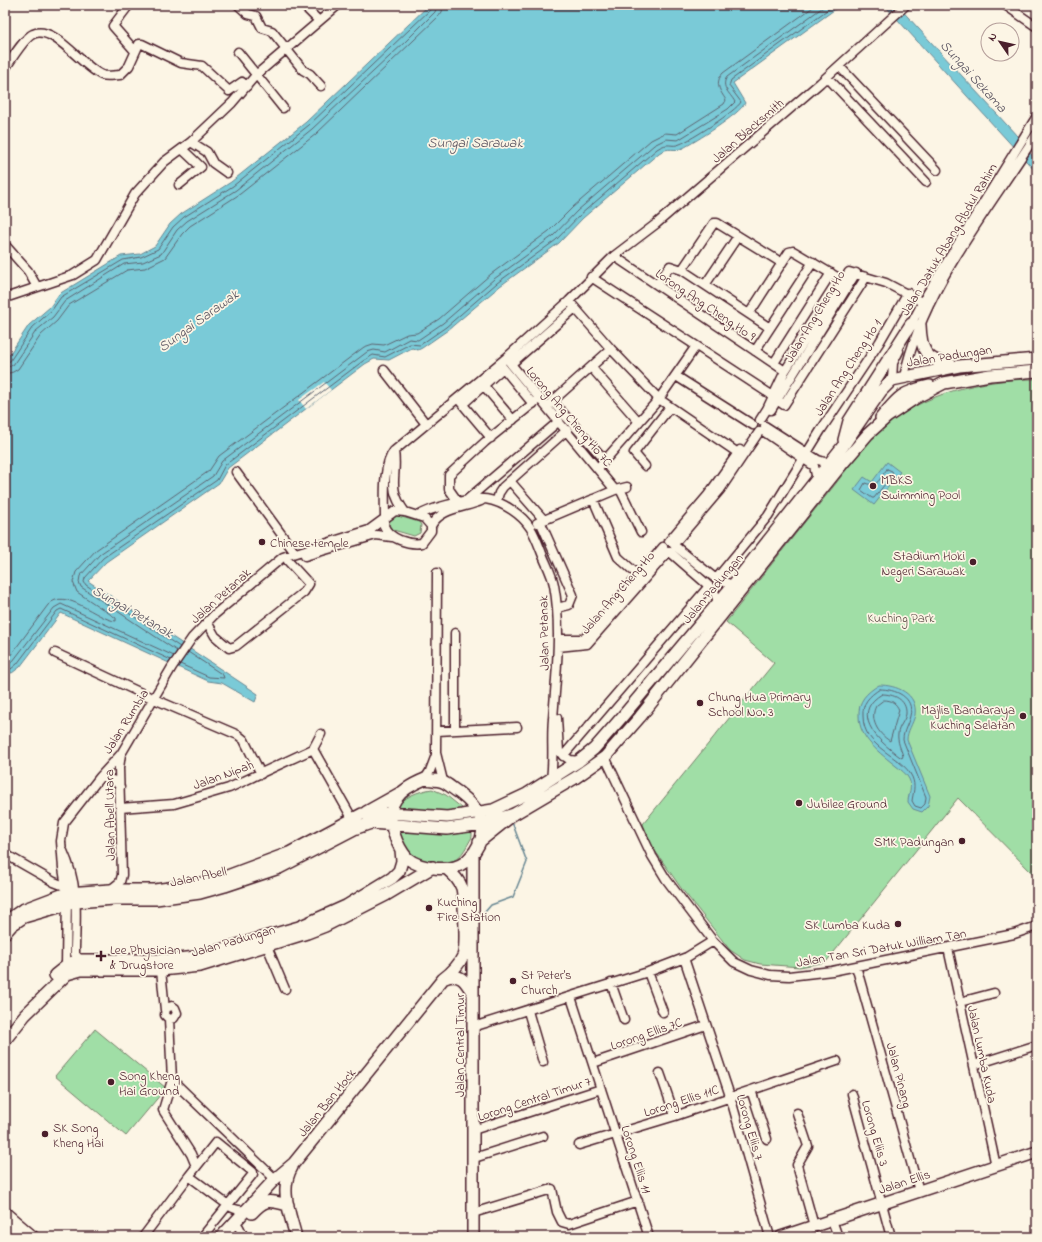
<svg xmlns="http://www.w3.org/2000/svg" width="1042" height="1242" viewBox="0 0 1042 1242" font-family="'Indie Flower',sans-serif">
  <rect width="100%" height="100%" fill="#fcf5e5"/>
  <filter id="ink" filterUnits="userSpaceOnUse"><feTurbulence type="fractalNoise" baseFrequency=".025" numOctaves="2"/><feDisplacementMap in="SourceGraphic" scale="8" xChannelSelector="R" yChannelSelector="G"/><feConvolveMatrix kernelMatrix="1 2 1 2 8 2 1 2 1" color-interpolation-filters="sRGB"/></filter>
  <g filter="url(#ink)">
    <path fill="#a0dea6" stroke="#757e68" d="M 1037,379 L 1037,878 L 958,798 L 826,962 L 800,967 L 760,964 L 745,960 L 730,950 L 681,888 L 651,845 L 643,824 L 774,663 L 726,622 C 762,577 797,531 833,487 C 848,468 862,447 879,431 C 922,393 981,379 1037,379 Z
      M 395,515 L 419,522 L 421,525 L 420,533 L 414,536 L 390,529 L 387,525 L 387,520 Z
      M 432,789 L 446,795 L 468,813 L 396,810 C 401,797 419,791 432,789 Z
      M 396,829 L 434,834 L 472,831 L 472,837 C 460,859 456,866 429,861 C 422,859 414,859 409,854 C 403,848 400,836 396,829 Z
      M 95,1029 L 166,1088 L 126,1136 L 55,1076 Z"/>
    <path fill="#7acad7" stroke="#678692" d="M 429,5 L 841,5 L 733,83 L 745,103 C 740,114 695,142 683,148 C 674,152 669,146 659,153 L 583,218 L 559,243 L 500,286 L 448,330 L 422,348 L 418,350 L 412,348 L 389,360 L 374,359 L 365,364 L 228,468 L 219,483 L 106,562 L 88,581 L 258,694 L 255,702 L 222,683 L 208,681 L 61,613 L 20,667 L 12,673 L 5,671 L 5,361 L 29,325 L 50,307 L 59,294 L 121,256 L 140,254 L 155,246 L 170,224 L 181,214 L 231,182 L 306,122 Z
      M 879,5 L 897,5 L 1018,137 L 1037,162 L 1037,173 L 887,8 Z
      M 887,462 L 900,472 L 874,505 L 854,490 L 864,477 L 872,482 Z
      M 879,685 C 896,685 918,693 915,715 C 913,724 907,731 907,740 L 930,796 L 928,806 L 922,812 L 913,809 L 908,802 C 908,794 913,787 909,779 C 906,773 901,770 896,766 C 880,753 859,739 859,716 C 858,701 866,693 879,685 Z"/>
    <path fill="#fcf5e5" d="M 324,382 L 331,390 L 306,409 L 299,400 Z"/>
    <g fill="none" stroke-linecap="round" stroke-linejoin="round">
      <path stroke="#5d6370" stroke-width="1" d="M 5,363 L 10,361 L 32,328 L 52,310 L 61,297 L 123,260 L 141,257 L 158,249 L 173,227 L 184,217 L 233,186 L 309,125 L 431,9 L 432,5
        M 5,368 L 13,365 L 36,331 L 53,317 L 65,301 L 124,264 L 143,262 L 161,254 L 177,230 L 187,221 L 236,190 L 312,129 L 405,42 L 435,12 L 437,5
        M 5,374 L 13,372 L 18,369 L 41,335 L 57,321 L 69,305 L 127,270 L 145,268 L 165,258 L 182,234 L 190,226 L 240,194 L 316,134 L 438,17 L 442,12 L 443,5
        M 887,469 L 892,471 L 893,474 L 874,498 L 872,498 L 861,490 L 865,483 C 878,488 879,479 887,469 Z
        M 180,647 L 86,585 L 84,582 L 85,578 L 103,558 L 217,480 L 225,465 L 363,361 L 373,355 L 385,357 L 410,344 L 420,345 L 446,327 L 497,283 L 556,240 L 580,215 L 657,149 C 669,141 671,148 680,144 C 691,140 736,111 741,102 L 729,86 L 731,80 L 834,5
        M 177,651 L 81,587 L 79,582 L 80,576 L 100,554 L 213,476 L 222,461 L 367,352 L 374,350 L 385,352 L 409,339 L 418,340 L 443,323 L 494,279 L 553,236 L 577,211 L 654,145 L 666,139 L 678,140 L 728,109 L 735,102 C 730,93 720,87 727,77 L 826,5
        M 5,657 L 10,656 L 48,605 C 65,586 97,620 116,621 L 116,618 L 77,592 L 73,582 L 76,572 L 96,550 L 209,471 L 219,456 L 364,347 L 373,344 L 384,345 L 407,334 L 417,333 L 439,319 L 491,274 L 549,231 L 573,207 L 651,140 L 665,133 L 677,134 L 724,104 L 726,100 C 720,91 714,83 723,73 L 816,5
        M 5,663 L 10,663 L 13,661 L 54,608 L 61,604 L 174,656
        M 180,664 L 209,677 L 224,678 L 223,675 L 188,652
        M 5,668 L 11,669 L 17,664 L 57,611 L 61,609 L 171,660
        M 880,689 C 895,689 915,697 910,716 C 908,725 903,731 903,740 L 926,797 L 925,804 L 921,808 L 915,806 L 912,801 C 913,793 916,786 912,777 C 902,755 863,749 863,716 C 862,703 869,696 880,689 Z
        M 882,694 C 893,694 907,699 906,714 C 905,721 898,727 898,734 C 897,742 901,749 903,756 L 902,758 C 898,756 894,752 890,749 C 871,734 854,710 882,694 Z
        M 884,700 C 892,700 896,703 899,710 L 890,741 C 878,734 869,719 876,706 Z"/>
      <path stroke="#678692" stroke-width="1.5" d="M 479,919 L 491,905 L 513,897 L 527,862 L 512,822"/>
      <defs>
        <path id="minor" d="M 129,5 L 113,26 L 135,51
          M 238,5 L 248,14 L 256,16 L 262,28 L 272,31 L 303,70 L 310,74 L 321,86
          M 303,5 L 318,20
          M 1005,5 L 1037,27
          M 238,52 L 283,108
          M 839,66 L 937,170
          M 5,69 C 11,60 24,38 33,34 C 54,24 83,68 102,75 C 107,77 114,75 120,75 L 129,66 L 139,44 L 142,44 L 181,63 L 202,66 L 229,91 L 242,82 L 247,86
          M 827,77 L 926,182
          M 191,142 L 207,152 L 213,163 L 227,173
          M 179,185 L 201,167 L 182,149
          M 5,245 L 28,271 L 37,287
          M 614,256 L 785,371
          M 682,270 L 714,223 L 717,223 L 782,263
          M 591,277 L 773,396
          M 657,285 L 670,266 L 682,270 L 770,328
          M 705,285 L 738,236
          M 5,298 L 73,275 L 97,260 L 135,194 L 164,162 L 191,142 L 232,103 L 256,75 L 338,5
          M 569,301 L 611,349 L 659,399 L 738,453
          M 749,314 L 789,252 L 793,251 L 842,280
          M 909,328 L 927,294 L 1037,116
          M 755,351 L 813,262
          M 506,358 L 615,490
          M 774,363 L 831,273
          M 500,364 L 533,404
          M 511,364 L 575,308
          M 591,367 L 639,422
          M 384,370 L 426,424
          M 676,376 L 753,425
          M 904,377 C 922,289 990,208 1037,133
          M 892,380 L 893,363 L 899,351
          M 484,386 L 513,420
          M 459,400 L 491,438
          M 777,400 L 784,405 L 866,277
          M 552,401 L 605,460
          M 463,404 L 503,368
          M 547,406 L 611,349
          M 771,410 L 856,273
          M 760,420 L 767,409 L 785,371 L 849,272 L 886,283 L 922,302
          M 765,426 L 818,460 L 828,463
          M 763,431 L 814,466 L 817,480
          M 394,451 C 398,478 386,486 405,512
          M 645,466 L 634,453 L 670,407
          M 598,468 L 659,399 L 696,346
          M 236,472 L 295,553
          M 510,481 L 544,520
          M 620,489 L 641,532
          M 468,499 L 559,421
          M 593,499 L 618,557 L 639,576
          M 497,500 L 499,493 L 503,487 L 567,430
          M 457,503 L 456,499 L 449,489 L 449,475 L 485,442 L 540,398
          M 418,516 C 430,508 445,506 458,502 C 480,496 494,498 512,510 C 530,522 534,533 541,551 C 545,562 552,574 554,585 C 562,629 556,675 553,719 C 551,739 554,759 551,779
          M 540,521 L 573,595 L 569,605 L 557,608
          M 537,523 L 615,490 L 627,487
          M 431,526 C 440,508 464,508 481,501
          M 669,541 L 708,495 L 740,450
          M 674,544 L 720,490 L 759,432
          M 675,546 L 716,579 L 733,585
          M 670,552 L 709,586 L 714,591 L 718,602
          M 305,556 L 376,535 L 392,537
          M 437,573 L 436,753 L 443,781
          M 716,579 L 768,516 L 821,430 L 879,343 L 908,293
          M 207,622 L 215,636 L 229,648 L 236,646 L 304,592 L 309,584 L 288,561
          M 455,633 L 455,730
          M 558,639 L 581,639 L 585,638 L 663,547
          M 558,647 L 587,644 L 668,552
          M 55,653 L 154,699 L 238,735 L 244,740 L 261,774
          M 557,718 L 559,752 L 570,760 L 579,761
          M 437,731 L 517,727
          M 313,749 L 352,818
          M 563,756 L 709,586
          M 605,757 L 652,856 L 666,879 L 713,941 L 734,962 L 751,970 L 770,975 L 789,976 L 832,971 L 1014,934 L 1037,926
          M 101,776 L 115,781 L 120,787
          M 425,779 L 430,771 L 436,755
          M 120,808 L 174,804 L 229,788 L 313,749 L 321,734
          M 63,851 C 79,886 76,912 75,948 L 75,954 L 80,960
          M 5,854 L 54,882 L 67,887
          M 110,890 L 120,882 L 122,875 L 119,768 L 121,754
          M 267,946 L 285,989
          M 948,948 L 996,1166
          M 684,958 L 730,1096 L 770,1237
          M 66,966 L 67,893 L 63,868 L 61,841 L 64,823 L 100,777 L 121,754 L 172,667 L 192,638 L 214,615 L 283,557 L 369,530 L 395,511 L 405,512 L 424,518 L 431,526 L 431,531 L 422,543 C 409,545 389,539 384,526 L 385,518 C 385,499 382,466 394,451 L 506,358 L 569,301 L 614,256 L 656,224 L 820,83 L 906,5
          M 856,966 L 919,1191
          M 161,970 L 165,1010
          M 648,972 L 663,1012
          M 611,983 L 624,1020
          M 571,997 L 649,1237
          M 960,1002 L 994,993
          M 528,1011 L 543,1062
          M 169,1019 L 174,1018 L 177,1013 L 175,1008 L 172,1006 L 166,1008 L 165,1015 L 169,1019 L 172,1080 L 163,1110 L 191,1154 L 196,1166
          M 473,1027 L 648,972 L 687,957 L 713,941
          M 593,1063 L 706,1025
          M 974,1065 L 1037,1045
          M 660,1073 L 675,1116
          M 172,1080 L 275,1179
          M 751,1090 L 767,1139
          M 852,1094 L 891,1237
          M 797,1113 L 808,1146 L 797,1165 L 814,1226
          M 473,1130 L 601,1089
          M 579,1145 L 675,1116 L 837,1061
          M 474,1158 L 543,1136
          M 473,1213 L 552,1189 L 557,1212 L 562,1222 L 569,1224 L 638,1201
          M 832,1220 L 838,1237
          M 239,1227 L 244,1237
          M 143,1237 L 189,1176
          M 202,1237 L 253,1174 L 253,1172 L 216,1142 L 189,1176 L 228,1205 C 233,1209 239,1211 245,1210"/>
        <path id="major" d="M 920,325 C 921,350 925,361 952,365
          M 881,418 C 899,396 902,392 930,386
          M 844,440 L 849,421 L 911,324
          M 425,779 C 430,780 438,780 443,782 C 448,784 453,789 458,792 C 479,808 492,825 475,851 C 472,855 469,859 465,862 C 451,873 420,869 407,858 C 401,851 397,843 394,834 C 384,804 398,790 425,779 Z
          M 366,812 L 400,793
          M 479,842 L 509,818
          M 473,854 C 473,981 473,1109 473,1237
          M 5,922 L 22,910 L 67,893 L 110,890 L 155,890 L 197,884 L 222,878 L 289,853 L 362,814 L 390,813 L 447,817 L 462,815 L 493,810 L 527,794 L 579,761 L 594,749 L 622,717 L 733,585 L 843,446 L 881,391 L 892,380 L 959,366 L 1037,359
          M 5,933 L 12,925 L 24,917 L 76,902 L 114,899 L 156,899 L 200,893 L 225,886 L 279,868 L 354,829 L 371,823 L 447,829 L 482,824 L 514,814 L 575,778 L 605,757 L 640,717 L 838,469 L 868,434 L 887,417 L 917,397 L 944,383 L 990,375 L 1037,371
          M 55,975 L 70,963 L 80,960 L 169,960 L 196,957 L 299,927 L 346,906 L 392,878 L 399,871 L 402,861 L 401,850
          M 445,978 C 461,972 466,982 473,994
          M 5,1040 L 25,1015 L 67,974 L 81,970 L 161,970 L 200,966 L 307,933 L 325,926 L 386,895 L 433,867
          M 292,1167 C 279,1189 290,1213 296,1237
          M 5,1213 L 33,1237
          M 252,1213 C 266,1197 270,1201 288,1205
          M 5,1225 L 20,1237
          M 221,1237 L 275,1179 L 294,1163 L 443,979 C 451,973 459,965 463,956 C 467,947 464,898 462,888 C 459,880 453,874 447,869
          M 781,1237 L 1037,1152"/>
      </defs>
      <use href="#minor" stroke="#4a1f2b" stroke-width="11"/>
      <use href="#major" stroke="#4a1f2b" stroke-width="14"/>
      <use href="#minor" stroke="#fcf5e5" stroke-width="8"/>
      <use href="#major" stroke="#fcf5e5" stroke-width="11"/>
    </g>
  </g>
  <g fill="#4a1f2b" stroke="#fcf5e5" stroke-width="1.5">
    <circle cx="873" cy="486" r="4"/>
    <circle cx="262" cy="542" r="4"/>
    <circle cx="973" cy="562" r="4"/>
    <circle cx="700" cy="703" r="4"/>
    <circle cx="1023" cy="716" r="4"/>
    <circle cx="799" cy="803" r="4"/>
    <circle cx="962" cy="841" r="4"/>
    <circle cx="429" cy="908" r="4"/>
    <circle cx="898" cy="924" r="4"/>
    <path d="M99 950h4v4h4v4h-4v4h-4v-4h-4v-4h4z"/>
    <circle cx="513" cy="981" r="4"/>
    <circle cx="111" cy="1082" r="4"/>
    <circle cx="45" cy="1134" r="4"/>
  </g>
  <g text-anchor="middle" stroke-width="3.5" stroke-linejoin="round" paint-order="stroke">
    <g font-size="13" fill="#4a1f2b" stroke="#fcf5e5">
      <text transform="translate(747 130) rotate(-41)" y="5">Jalan Blacksmith</text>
      <text transform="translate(948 239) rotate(-59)" y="5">Jalan Datuk Abang Abdul Rahim</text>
      <text transform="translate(706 304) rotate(34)" y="5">Lorong Ang Cheng Ho 9</text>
      <text transform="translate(814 316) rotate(-59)" y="5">Jalan Ang Cheng Ho</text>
      <text transform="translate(949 355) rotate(-9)" y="5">Jalan Padungan</text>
      <text transform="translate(847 367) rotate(-57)" y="5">Jalan Ang Cheng Ho 1</text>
      <text transform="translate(570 416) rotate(50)" y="5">Lorong Ang Cheng Ho 7C</text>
      <text transform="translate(712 588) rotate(-50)" y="5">Jalan Padungan</text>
      <text transform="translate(617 592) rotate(-49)" y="5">Jalan Ang Cheng Ho</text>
      <text transform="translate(220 595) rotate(-42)" y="5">Jalan Petanak</text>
      <text transform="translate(543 633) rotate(-91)" y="5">Jalan Petanak</text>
      <text transform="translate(125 721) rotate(-58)" y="5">Jalan Rumbia</text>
      <text transform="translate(223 774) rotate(-20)" y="5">Jalan Nipah</text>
      <text transform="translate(109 815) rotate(-91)" y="5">Jalan Abell Utara</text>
      <text transform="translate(198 876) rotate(-12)" y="5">Jalan Abell</text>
      <text transform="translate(233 940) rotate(-16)" y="5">Jalan Padungan</text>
      <text transform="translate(881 947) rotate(-10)" y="5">Jalan Tan Sri Datuk William Tan</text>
      <text transform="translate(646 1033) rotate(-19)" y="5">Lorong Ellis 7C</text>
      <text transform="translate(459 1045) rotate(-90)" y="5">Jalan Central Timur</text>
      <text transform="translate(983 1054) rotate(78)" y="5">Jalan Lumba Kuda</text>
      <text transform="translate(900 1075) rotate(75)" y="5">Jalan Pinang</text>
      <text transform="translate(534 1098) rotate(-18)" y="5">Lorong Central Timur 7</text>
      <text transform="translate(681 1100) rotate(-18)" y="5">Lorong Ellis 11C</text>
      <text transform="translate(326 1102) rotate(-51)" y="5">Jalan Ban Hock</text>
      <text transform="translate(751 1127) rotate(74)" y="5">Lorong Ellis 7</text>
      <text transform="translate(876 1133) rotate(74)" y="5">Lorong Ellis 3</text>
      <text transform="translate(637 1159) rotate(72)" y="5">Lorong Ellis 11</text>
      <text transform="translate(904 1181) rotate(-18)" y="5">Jalan Ellis</text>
    </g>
    <g font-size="13" fill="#4a1f2b" stroke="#fcf5e5" text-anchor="start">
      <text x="881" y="484">MBKS<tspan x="881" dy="15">Swimming Pool</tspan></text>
      <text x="270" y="547">Chinese temple</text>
      <text x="965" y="560" text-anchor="end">Stadium Hoki<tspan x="965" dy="15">Negeri Sarawak</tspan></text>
      <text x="708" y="701">Chung Hua Primary<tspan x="708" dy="15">School No. 3</tspan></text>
      <text x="1015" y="714" text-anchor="end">Majlis Bandaraya<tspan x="1015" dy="15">Kuching Selatan</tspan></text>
      <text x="807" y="808">Jubilee Ground</text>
      <text x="954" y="846" text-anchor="end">SMK Padungan</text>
      <text x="437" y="906">Kuching<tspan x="437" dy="15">Fire Station</tspan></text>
      <text x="890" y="929" text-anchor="end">SK Lumba Kuda</text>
      <text x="110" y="954">Lee Physician<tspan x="110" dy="15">&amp; Drugstore</tspan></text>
      <text x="521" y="979">St Peter’s<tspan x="521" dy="15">Church</tspan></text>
      <text x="119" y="1080">Song Kheng<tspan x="119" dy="15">Hai Ground</tspan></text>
      <text x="53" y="1132">SK Song<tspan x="53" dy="15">Kheng Hai</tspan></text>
    </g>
    <g font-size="13" fill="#604f4a" stroke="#fcf5e5">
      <text x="901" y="622">Kuching Park</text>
    </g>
    <g font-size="14" font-style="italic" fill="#58525f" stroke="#fcf5e5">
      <text transform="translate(974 76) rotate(48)" y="5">Sungai Sekama</text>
      <text x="475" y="147">Sungai Sarawak</text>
      <text transform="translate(198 320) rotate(-36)" y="5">Sungai Sarawak</text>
      <text transform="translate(133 611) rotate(30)" y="5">Sungai Petanak</text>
    </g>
  </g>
  <rect width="1042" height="1242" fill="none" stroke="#fcf5e5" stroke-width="20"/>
  <rect x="10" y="10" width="1022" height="1222" fill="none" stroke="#4a1f2b" stroke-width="1.5" filter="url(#ink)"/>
  <g transform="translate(1000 42) rotate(304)"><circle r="19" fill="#fcf5e5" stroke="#b59f9b"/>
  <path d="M0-3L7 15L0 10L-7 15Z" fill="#4a1f2b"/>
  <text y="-6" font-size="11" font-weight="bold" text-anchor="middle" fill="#4a1f2b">N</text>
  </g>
</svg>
